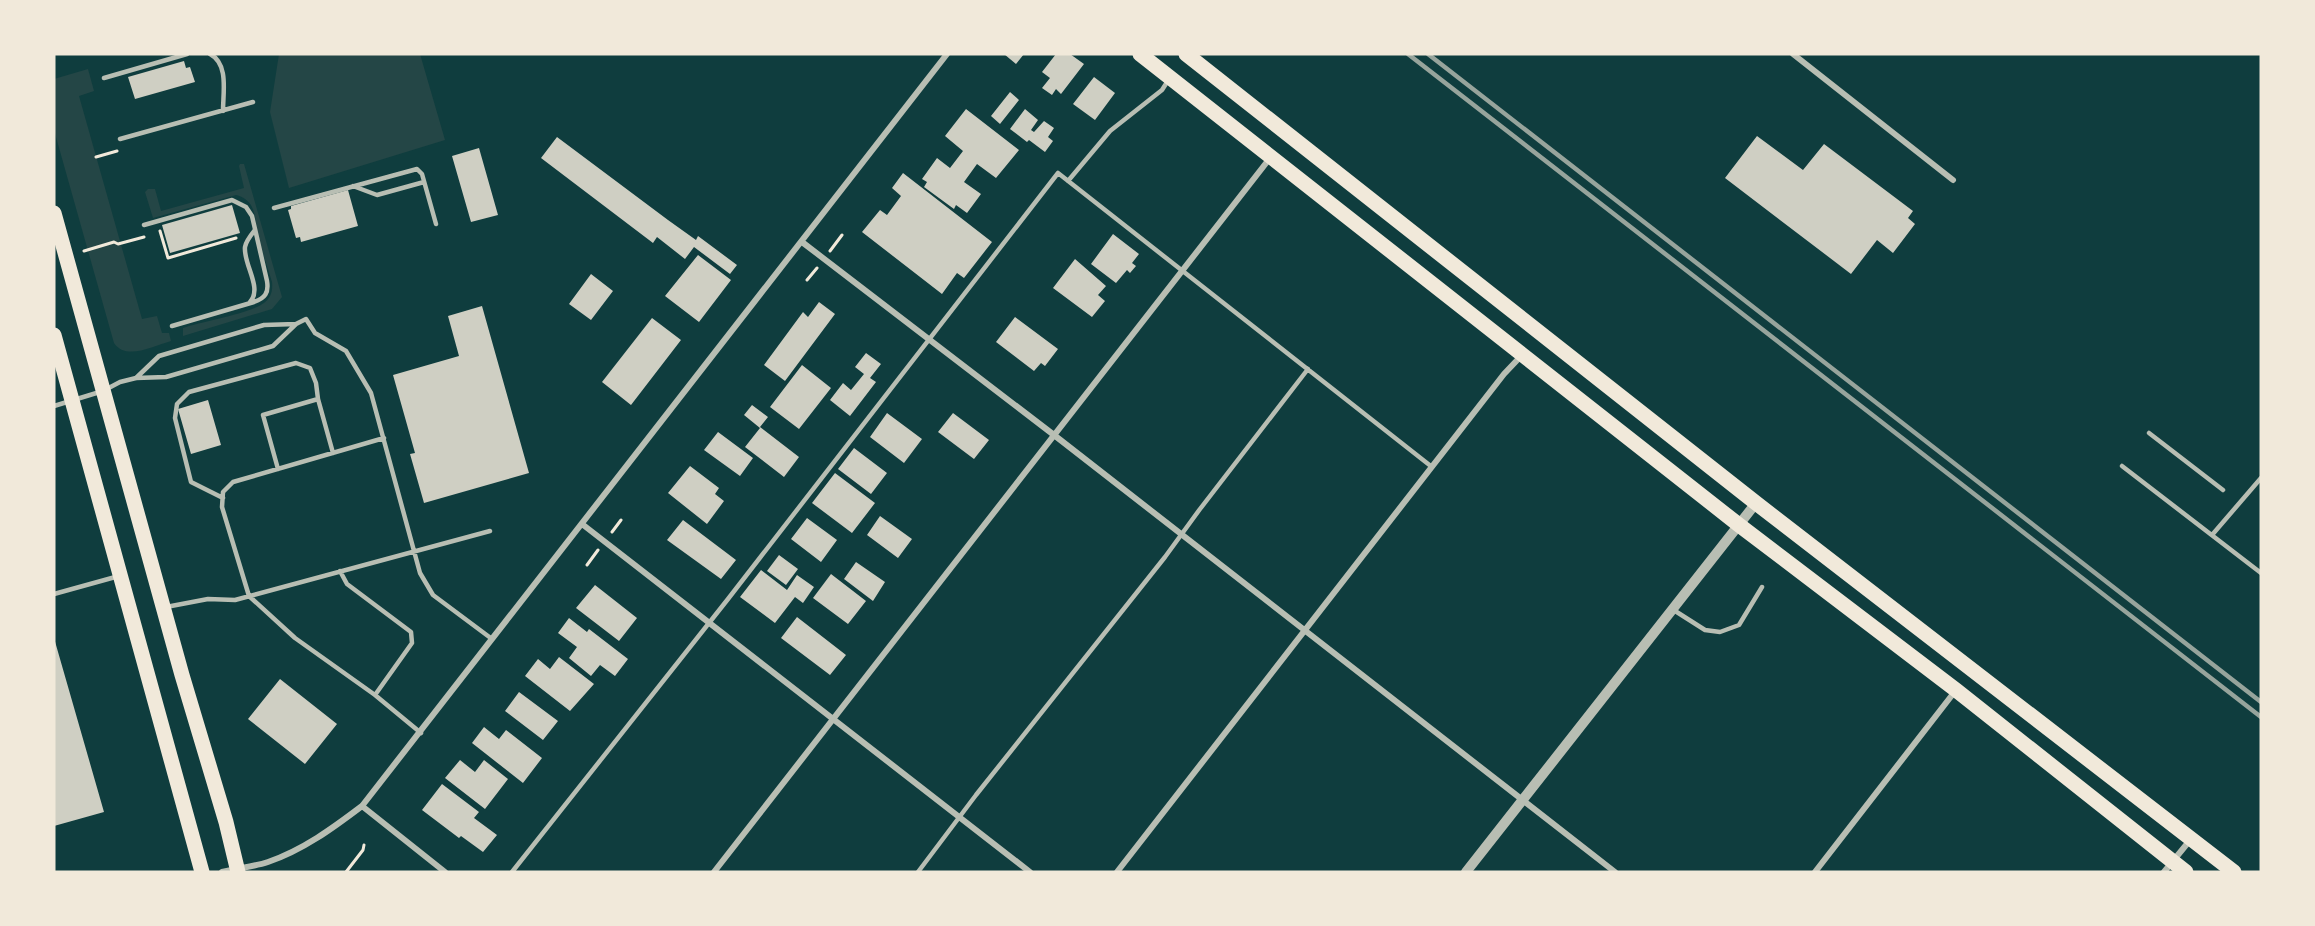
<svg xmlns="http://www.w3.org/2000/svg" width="2315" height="926" viewBox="0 0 2315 926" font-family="'Alegreya Sans',sans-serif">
  <rect width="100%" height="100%" fill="#0f3d3e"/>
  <path fill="#244646" d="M 279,54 L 420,54 L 445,140 L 289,188 L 270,112 Z
    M 88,69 L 94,91 L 79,96 L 142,319 L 157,316 L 162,333 L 169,333 L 171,341 C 153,346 126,361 114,343 L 54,130 L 54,79 Z
    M 240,164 L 244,164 L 282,297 L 272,309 L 183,336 L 183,328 C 202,321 249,314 264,303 C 271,298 273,291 272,282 C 268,268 263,255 259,241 C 254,222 259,201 236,195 L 153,218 L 145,192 L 148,189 L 155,189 L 161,211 L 244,188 L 239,166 Z"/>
  <path fill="#cfcfc3" d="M 1004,54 L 1024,54 L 1016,64 Z
    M 1056,54 L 1070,54 L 1084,64 L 1061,94 L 1056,89 L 1052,95 L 1042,88 L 1050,78 L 1042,72 Z
    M 184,61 L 186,68 L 190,67 L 195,82 L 135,99 L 128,77 Z
    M 1094,77 L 1115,93 L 1095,120 L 1073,104 Z
    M 1010,92 L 1019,100 L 1000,124 L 991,116 Z
    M 966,109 L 1019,150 L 996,178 L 977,164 L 964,182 L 981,194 L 967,213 L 956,205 L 954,209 L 924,187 L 927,182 L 922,179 L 937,158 L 950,168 L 963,151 L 945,136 Z
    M 1025,109 L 1038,120 L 1031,130 L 1034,132 L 1044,121 L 1054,128 L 1048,137 L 1053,141 L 1045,152 L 1029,140 L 1027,142 L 1010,129 Z
    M 1757,136 L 1803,170 L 1824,144 L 1913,211 L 1908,218 L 1915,224 L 1893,253 L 1877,240 L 1851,274 L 1725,178 Z
    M 557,137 L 668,220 L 696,240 L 698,236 L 737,265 L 730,274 L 694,247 L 685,259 L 657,237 L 653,243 L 541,158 Z
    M 479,148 L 498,215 L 471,222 L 452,156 Z
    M 903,173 L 992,242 L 964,278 L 957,273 L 942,294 L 862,232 L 880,210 L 887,215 L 901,196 L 892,188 Z
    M 348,190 L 358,226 L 301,242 L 300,237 L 296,238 L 288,210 L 291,209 L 291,206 Z
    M 232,205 L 240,233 L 170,253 L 162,225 Z
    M 1113,234 L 1139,254 L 1132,263 L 1136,266 L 1130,273 L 1127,270 L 1116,283 L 1091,264 Z
    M 698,255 L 731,280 L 699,322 L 665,296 Z
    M 1075,259 L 1106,286 L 1098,295 L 1105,301 L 1092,317 L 1053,288 Z
    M 591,274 L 613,291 L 591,320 L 569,304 Z
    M 819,302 L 835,314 L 785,381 L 764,365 L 803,312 L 808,317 Z
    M 482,306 L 529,473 L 424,503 L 410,454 L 415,453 L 393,375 L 459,356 L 448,316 Z
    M 1015,317 L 1058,349 L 1045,366 L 1041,363 L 1034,371 L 996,342 Z
    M 652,318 L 681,340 L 631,405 L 602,382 Z
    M 866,353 L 881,364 L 870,378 L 876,382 L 850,416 L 830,400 L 843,383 L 851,390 L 864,374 L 855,367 Z
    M 802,365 L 831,388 L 799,429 L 770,407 Z
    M 208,400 L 221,445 L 191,454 L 178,409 Z
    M 752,405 L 768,417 L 760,427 L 799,457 L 784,477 L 745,447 L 760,428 L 744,415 Z
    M 887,413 L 922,439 L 904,463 L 870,437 Z
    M 953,413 L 989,440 L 974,459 L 938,432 Z
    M 718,432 L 753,458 L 740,476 L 704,450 Z
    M 854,448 L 887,473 L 871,494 L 838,469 Z
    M 690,466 L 719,488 L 715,494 L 724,501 L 707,524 L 668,493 Z
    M 835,473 L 875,503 L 852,533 L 812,503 Z
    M 880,516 L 912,539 L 898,558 L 867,535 Z
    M 807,518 L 837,540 L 821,562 L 791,539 Z
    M 683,520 L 736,560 L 721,579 L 667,540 Z
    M 779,555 L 798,569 L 786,585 L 767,571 Z
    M 856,562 L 885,582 L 873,601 L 844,579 Z
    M 761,570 L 787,590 L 797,575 L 814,587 L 803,603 L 795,597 L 775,623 L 740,597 Z
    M 831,574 L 866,601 L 848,624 L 813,598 Z
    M 595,585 L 637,618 L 619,641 L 576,608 Z
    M 797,617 L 846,655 L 830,675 L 781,638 Z
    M 569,618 L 587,632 L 589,629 L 628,659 L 615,676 L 600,665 L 591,676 L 569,658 L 577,647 L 558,633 Z
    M 54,638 L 104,812 L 54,826 Z
    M 559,657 L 594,684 L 570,711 L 525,676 L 538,659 L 550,669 Z
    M 280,679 L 337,724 L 305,764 L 248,719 Z
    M 519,692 L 558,721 L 543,740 L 505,711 Z
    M 484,727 L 499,739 L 506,730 L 542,758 L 523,783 L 472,743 Z
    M 460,760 L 475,772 L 484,760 L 508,779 L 485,809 L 445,778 Z
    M 442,784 L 479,812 L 474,818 L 497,835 L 483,852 L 461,836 L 459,838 L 422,810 Z"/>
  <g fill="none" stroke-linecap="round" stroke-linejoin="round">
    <path stroke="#f1e9da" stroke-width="3" d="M 96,157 L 117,151
      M 160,231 L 168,258 L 236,238
      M 84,251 L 114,242 L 118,244 L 144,237
      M 830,251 L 842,235
      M 807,280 L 817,268
      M 612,532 L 621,520
      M 587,565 L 598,550
      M 346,872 L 363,850 L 364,845"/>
    <path stroke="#b8beb3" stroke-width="4.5" d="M 210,54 C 229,64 223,92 223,111
      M 104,78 L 187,54
      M 120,139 L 253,102
      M 1068,181 L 1110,131 L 1162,90 L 1169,79
      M 353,186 L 377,195 L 424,182
      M 274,208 L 417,169 L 422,174 L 436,224
      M 144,225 L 232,200 L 246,207 L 252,216 L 267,281 C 269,293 265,298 254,302 L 172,326
      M 250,302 C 263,288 243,264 245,247 C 246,241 251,235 255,230
      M 136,378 L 159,356 L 264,325 L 296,324
      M 54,406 L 103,391 L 120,382 L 136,378 L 166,377 L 273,346 L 296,324 L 306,319 L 315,333 L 346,351 L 371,393 L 420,573 L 433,595 L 492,639
      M 2149,433 L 2223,490
      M 384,438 L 233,482 L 223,492 L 222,507 L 249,596 L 295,638 L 375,695 L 421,733
      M 2122,466 L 2261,573
      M 278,469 L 263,415 L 318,399 L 333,453
      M 223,498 L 191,482 L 175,418 L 177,404 L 189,392 L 296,363 L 310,368 L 316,383 L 318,399
      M 2212,535 L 2261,478
      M 340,571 L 347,584 L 411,632 L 412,643 L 375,695
      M 54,594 L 119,576
      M 166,607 L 208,599 L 235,600 L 490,531
      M 1672,609 L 1705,630 L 1720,632 L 1739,625 L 1762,587
      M 512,872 L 728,599 L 1058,173 L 1432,467
      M 918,872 L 976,795 L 1165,557 L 1200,509 L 1308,369"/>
    <path stroke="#b8beb3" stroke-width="6" d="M 1793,54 L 1953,180
      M 802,242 L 1054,435 L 1615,872
      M 582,524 L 1030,872
      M 362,806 L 445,872
      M 222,872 C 237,868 253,867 268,862 C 303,850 333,828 362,806 L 947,54
      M 714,872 L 1270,158
      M 1117,872 L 1504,374 L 1522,355
      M 1815,872 L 1956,690
      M 2164,872 L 2191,839"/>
    <path stroke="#b8beb3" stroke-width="10" d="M 1466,872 L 1756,503"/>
    <path stroke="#f1e9da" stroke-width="15" d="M 1140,54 L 1739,525 L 1956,690 L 2186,872
      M 1186,54 L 1756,503 L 2234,872
      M 54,213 L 182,675 L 226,822 L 238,872
      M 54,335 L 202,872"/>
    <path stroke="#97a49c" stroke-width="4.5" d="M 1408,54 L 2261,717
      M 1428,54 L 2261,702"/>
  </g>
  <rect width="2315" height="926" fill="none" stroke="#f1e9da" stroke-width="111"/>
</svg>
